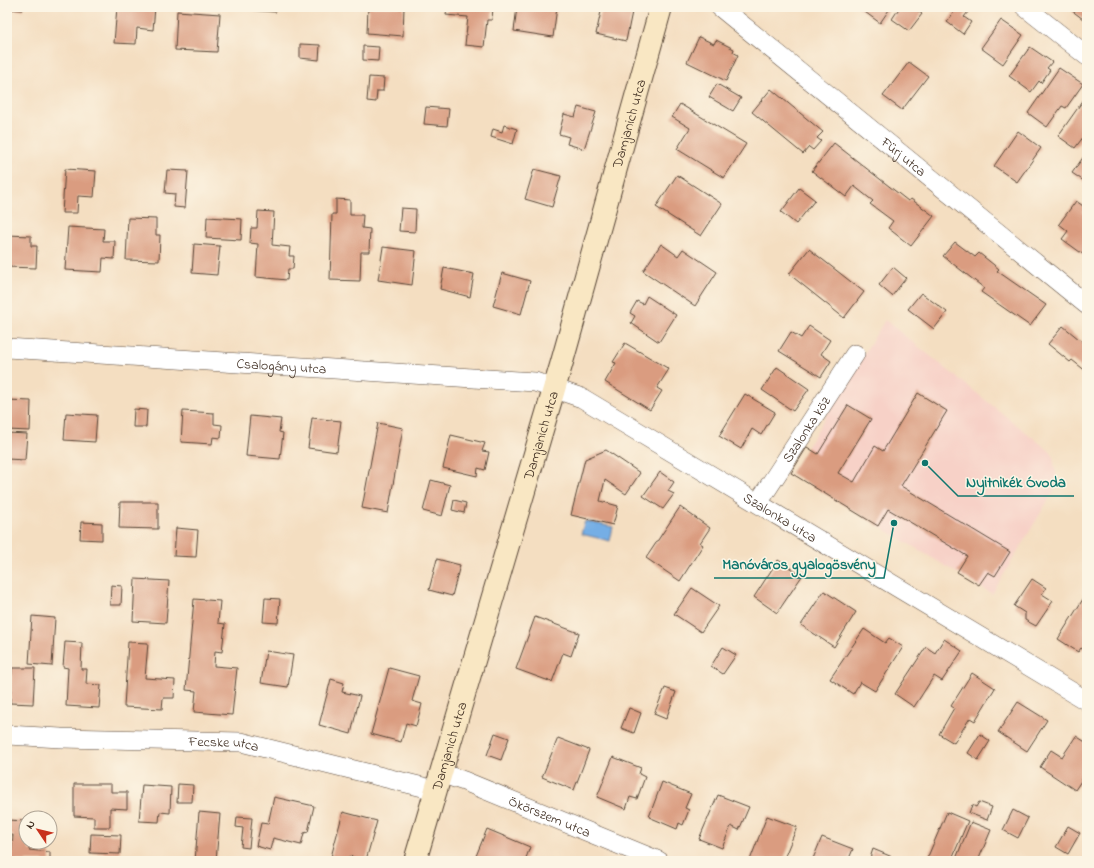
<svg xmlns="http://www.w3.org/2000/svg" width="1094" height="868" viewBox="0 0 1094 868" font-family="'Indie Flower',sans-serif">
  <rect width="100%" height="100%" fill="#fcf5e5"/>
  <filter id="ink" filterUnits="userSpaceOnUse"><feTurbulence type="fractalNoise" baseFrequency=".025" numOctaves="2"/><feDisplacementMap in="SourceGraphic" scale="8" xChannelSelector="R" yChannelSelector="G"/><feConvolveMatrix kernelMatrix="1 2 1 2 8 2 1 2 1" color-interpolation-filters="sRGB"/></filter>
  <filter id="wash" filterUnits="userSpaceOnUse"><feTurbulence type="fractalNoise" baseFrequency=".012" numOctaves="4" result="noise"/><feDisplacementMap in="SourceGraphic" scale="16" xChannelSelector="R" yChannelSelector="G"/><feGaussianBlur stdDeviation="0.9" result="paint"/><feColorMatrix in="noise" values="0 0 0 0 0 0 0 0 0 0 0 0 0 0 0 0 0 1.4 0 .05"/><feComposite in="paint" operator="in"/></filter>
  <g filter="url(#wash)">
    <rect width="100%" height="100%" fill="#f4dec1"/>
    <path fill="#f7d1c7" d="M 885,320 L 1052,453 L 1058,484 L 992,594 L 791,473 Z"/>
    <path fill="#75aee5" stroke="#586c82" d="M 585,521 L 613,527 L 610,541 L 581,534 Z"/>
    <g id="blocks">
      <path fill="#da9c80" d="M 7,7 L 23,7 L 23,10 L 7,9 Z
        M 117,7 L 155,7 L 153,30 L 137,28 L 136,44 L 114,43 Z
        M 247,7 L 277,7 L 276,12 L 246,10 Z
        M 368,7 L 404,7 L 403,36 L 367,33 Z
        M 447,7 L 493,7 L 492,20 L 487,20 L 484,47 L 465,45 L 468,17 L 446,15 Z
        M 517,7 L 557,7 L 553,37 L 514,31 Z
        M 602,7 L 633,7 L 626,41 L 596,34 Z
        M 858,7 L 891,7 L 880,23 Z
        M 900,7 L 913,7 L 922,14 L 909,31 L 892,19 Z
        M 947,7 L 972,7 L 964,17 L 971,22 L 963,34 L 947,22 L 954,12 Z
        M 1073,7 L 1087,7 L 1087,22 L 1071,10 Z
        M 177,11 L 220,14 L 217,52 L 175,50 Z
        M 1001,20 L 1023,35 L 1003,64 L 981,48 Z
        M 699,37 L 714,44 L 716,40 L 734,49 L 733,52 L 738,55 L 726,81 L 687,62 Z
        M 300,44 L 320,45 L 319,60 L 300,58 Z
        M 363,46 L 379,47 L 378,61 L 363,60 Z
        M 1030,47 L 1052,62 L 1047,68 L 1050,70 L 1041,83 L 1039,81 L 1031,92 L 1009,76 Z
        M 909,62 L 928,76 L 902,110 L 883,96 Z
        M 1059,68 L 1083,84 L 1066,108 L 1062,106 L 1047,127 L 1028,113 Z
        M 369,77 L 384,78 L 383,91 L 377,91 L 376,102 L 367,101 Z
        M 717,84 L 741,98 L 733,111 L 709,97 Z
        M 771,89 L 823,132 L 817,138 L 821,141 L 813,150 L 809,147 L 803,154 L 752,112 Z
        M 1087,95 L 1087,132 L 1075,148 L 1058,136 Z
        M 680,104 L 746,144 L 724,178 L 677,149 L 690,128 L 672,117 Z
        M 426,107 L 449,109 L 447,126 L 424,124 Z
        M 578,107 L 596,112 L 584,149 L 567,144 L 569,137 L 559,134 L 564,114 L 575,117 Z
        M 504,125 L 517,129 L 513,144 L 491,137 L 493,129 L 502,132 Z
        M 1018,131 L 1041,148 L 1017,182 L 994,166 Z
        M 834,143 L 908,201 L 911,199 L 934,216 L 911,246 L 888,228 L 893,221 L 870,204 L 873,201 L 854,186 L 846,197 L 812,171 Z
        M 1087,152 L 1087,183 L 1072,173 Z
        M 65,169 L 96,171 L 94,197 L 78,196 L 77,213 L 62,213 Z
        M 534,169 L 561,176 L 552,207 L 525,199 Z
        M 167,170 L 188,171 L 185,208 L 174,207 L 175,194 L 165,193 Z
        M 677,175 L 722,204 L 701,236 L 656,207 Z
        M 799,188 L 815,200 L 796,224 L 781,212 Z
        M 336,199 L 350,200 L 350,215 L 363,215 L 362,228 L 370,229 L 369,252 L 361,252 L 360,281 L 330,280 L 332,214 L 336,214 Z
        M 1076,201 L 1086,208 L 1083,212 L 1087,215 L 1087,251 L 1084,255 L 1062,239 L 1068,231 L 1059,224 Z
        M 401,208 L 416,209 L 415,232 L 399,231 Z
        M 258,211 L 274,212 L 272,245 L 290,247 L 289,256 L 294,256 L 293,269 L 288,269 L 287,280 L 256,277 L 258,244 L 250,243 L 251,228 L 257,228 Z
        M 207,217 L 242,219 L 241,240 L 206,238 Z
        M 128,218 L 156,219 L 156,235 L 160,235 L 159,261 L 126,260 Z
        M 68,227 L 104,229 L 103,241 L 115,241 L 114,259 L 103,258 L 102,272 L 65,270 Z
        M 7,235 L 31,236 L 31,246 L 37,246 L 36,268 L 7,267 Z
        M 955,242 L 975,257 L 979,253 L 999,269 L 997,271 L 1046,305 L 1030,326 L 981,292 L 984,288 L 943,256 Z
        M 194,244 L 220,246 L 217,275 L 192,273 Z
        M 661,244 L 678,256 L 683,249 L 717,272 L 695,306 L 643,271 Z
        M 383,247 L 416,251 L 412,285 L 378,280 Z
        M 809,249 L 864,292 L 844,318 L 789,274 Z
        M 893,267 L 906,278 L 892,296 L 879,285 Z
        M 444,268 L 474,274 L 470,297 L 440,289 Z
        M 502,273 L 530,281 L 521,314 L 493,306 Z
        M 921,293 L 947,312 L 934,329 L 908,309 Z
        M 647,296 L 676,315 L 659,342 L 631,323 L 635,316 L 630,313 L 637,301 L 643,304 Z
        M 809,326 L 830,340 L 821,354 L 831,361 L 821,377 L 779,351 L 791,332 L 801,338 Z
        M 1063,326 L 1085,344 L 1087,342 L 1087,372 L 1072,360 L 1070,362 L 1048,344 Z
        M 625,343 L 669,369 L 657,388 L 662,391 L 650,410 L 605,382 L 616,363 L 613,362 Z
        M 777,367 L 809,389 L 793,411 L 762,390 Z
        M 918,393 L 947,411 L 901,486 L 1010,552 L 995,576 L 988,572 L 979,585 L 957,572 L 967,556 L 888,509 L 878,526 L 791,473 L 807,447 L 818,454 L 848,405 L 871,419 L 838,473 L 854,482 L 875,446 L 883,451 Z
        M 745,394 L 775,412 L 761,435 L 752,429 L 741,449 L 719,436 Z
        M 7,400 L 31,401 L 30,431 L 7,430 Z
        M 134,409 L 147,410 L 146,427 L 133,427 Z
        M 183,411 L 214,413 L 214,424 L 222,425 L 221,438 L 213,437 L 212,444 L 181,442 Z
        M 66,413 L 97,415 L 95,442 L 64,440 Z
        M 250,416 L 281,419 L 279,432 L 283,433 L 280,459 L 246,456 Z
        M 312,418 L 341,421 L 337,452 L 308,448 Z
        M 378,423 L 403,428 L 388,513 L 362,508 Z
        M 7,433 L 27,434 L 25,460 L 7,459 Z
        M 451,435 L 485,443 L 482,451 L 489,452 L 485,470 L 478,468 L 477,476 L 443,468 Z
        M 606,450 L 640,473 L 626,494 L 605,480 L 600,501 L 618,506 L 613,525 L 571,515 L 585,459 Z
        M 660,472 L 674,482 L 668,491 L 674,494 L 663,509 L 643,496 Z
        M 431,480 L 450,485 L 442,516 L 423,511 Z
        M 454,500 L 466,503 L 464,513 L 452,510 Z
        M 120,502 L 158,502 L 158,529 L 119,528 Z
        M 680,507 L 710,528 L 700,543 L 703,545 L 680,581 L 646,558 Z
        M 81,522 L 102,523 L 102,540 L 80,539 Z
        M 176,528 L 198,530 L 196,557 L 174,556 Z
        M 437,559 L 460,565 L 452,596 L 429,590 Z
        M 778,560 L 802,576 L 777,613 L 754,597 Z
        M 135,579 L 169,581 L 166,623 L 133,621 Z
        M 1032,579 L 1046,588 L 1042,594 L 1053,601 L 1036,626 L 1025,620 L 1025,613 L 1014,606 Z
        M 111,585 L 122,586 L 121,605 L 110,605 Z
        M 692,588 L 719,606 L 701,632 L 674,614 Z
        M 824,591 L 856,612 L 834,647 L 801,625 Z
        M 1085,596 L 1087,597 L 1087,652 L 1081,648 L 1078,652 L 1058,639 Z
        M 265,598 L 280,599 L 278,623 L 263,622 Z
        M 194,599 L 220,601 L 218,623 L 225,624 L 222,652 L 215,651 L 214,666 L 237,668 L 232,715 L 194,712 L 196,691 L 186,690 Z
        M 32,616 L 55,618 L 52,666 L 29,664 Z
        M 535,617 L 579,633 L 571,656 L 563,653 L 552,682 L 516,669 Z
        M 864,629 L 885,643 L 889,638 L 903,647 L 875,691 L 860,682 L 853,694 L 830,679 Z
        M 944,639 L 962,651 L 942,681 L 934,676 L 914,707 L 895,694 L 926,647 L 935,653 Z
        M 65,642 L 82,643 L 81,669 L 87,669 L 86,684 L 101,685 L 99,708 L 66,706 L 68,668 L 63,667 Z
        M 128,642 L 148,643 L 145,678 L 175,680 L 174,698 L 163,698 L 162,709 L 124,707 Z
        M 723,647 L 736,655 L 723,674 L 711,666 Z
        M 266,651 L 293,655 L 288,687 L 261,683 Z
        M 12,668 L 35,668 L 33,704 L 10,703 Z
        M 389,668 L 419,676 L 412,701 L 422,704 L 416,726 L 406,723 L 401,742 L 371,734 Z
        M 972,673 L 995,688 L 975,721 L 970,718 L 954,743 L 939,734 L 954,708 L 951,706 Z
        M 331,679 L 344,683 L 342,692 L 360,696 L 351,734 L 319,725 Z
        M 665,688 L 676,692 L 666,719 L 654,714 Z
        M 1018,702 L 1047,720 L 1027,751 L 998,732 Z
        M 629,708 L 641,713 L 634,733 L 621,728 Z
        M 495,733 L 509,738 L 501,760 L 487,755 Z
        M 980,734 L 990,741 L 978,760 L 968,753 Z
        M 1076,736 L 1087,743 L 1087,772 L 1075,790 L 1040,767 L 1051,750 L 1062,757 Z
        M 558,738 L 589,750 L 574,790 L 542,777 Z
        M 613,757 L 641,768 L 639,774 L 645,777 L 637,799 L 630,797 L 626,809 L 597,797 Z
        M 662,782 L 691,794 L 685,808 L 689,810 L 683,825 L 679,823 L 677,829 L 649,817 Z
        M 74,784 L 111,784 L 111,792 L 127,792 L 127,809 L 110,808 L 110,827 L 94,827 L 94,817 L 74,816 Z
        M 178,784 L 193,785 L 192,802 L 177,802 Z
        M 142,785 L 171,787 L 170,813 L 160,812 L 159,822 L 139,821 Z
        M 718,795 L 749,807 L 739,830 L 731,826 L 722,848 L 699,839 Z
        M 274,797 L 314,806 L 308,832 L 304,833 L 301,845 L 273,838 L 270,850 L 256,846 L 261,823 L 268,824 Z
        M 979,802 L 992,807 L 987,820 L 969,813 L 972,805 L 976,807 Z
        M 1013,810 L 1028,818 L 1018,838 L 1003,830 Z
        M 199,812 L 220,814 L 216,861 L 195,861 Z
        M 343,812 L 377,821 L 366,860 L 349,856 L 348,861 L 331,857 Z
        M 947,812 L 968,821 L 951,861 L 926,861 Z
        M 767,816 L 797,827 L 783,861 L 750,860 Z
        M 237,817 L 252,818 L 249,848 L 241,847 L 243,828 L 236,827 Z
        M 7,820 L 26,821 L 26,842 L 30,842 L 29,850 L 50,852 L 50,861 L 11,861 L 13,835 L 7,835 Z
        M 971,822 L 991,830 L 978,861 L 955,861 Z
        M 1068,826 L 1080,833 L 1068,854 L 1056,847 Z
        M 487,829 L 530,847 L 525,861 L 474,861 Z
        M 91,834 L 121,835 L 120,854 L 90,853 Z
        M 822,837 L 853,849 L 848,861 L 812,861 Z
        M 873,849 L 897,859 L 897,861 L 869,861 Z"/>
    </g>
  </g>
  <g filter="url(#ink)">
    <use href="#blocks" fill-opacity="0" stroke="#574536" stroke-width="1"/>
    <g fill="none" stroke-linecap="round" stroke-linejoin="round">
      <defs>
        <g id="street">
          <path id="s1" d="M 720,7 L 1087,305"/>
          <path d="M 1025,7 L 1087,56"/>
          <path id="s2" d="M 7,348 L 535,382 L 582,398 L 1087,701"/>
          <path id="s3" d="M 758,503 L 855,354"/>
          <path id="s4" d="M 7,735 L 61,738 L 241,742 L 435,790"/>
          <path id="s5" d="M 440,773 L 464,781 L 659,861"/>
        </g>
        <g id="secondary">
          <path id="s6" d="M 415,861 L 562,362 L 661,7"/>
        </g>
      </defs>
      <use href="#street" stroke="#574536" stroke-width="20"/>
      <use href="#secondary" stroke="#574536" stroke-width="24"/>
      <use href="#street" stroke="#fff" stroke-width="19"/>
      <use href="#secondary" stroke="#f9e7c3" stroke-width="22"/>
    </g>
  </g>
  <g text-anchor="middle" stroke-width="3" stroke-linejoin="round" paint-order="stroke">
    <g font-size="14" fill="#3b2a1e" stroke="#fcf5e5">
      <text dy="5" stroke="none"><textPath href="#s6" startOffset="768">Damjanich utca</textPath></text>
      <text dy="5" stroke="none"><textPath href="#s1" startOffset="237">Fürj utca</textPath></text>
      <text dy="5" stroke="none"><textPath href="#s2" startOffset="275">Csalogány utca</textPath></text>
      <text dy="5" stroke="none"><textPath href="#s3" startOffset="88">Szalonka köz</textPath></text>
      <text dy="5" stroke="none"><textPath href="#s6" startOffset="444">Damjanich utca</textPath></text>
      <text dy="5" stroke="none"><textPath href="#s2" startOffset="810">Szalonka utca</textPath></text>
      <text dy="5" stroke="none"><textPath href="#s4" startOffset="217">Fecske utca</textPath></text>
      <text dy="5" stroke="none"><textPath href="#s6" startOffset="120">Damjanich utca</textPath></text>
      <text dy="5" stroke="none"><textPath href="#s5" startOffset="118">Ökörszem utca</textPath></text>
    </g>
  </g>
  <path fill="none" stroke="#0f766e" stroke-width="1.5" d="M925 463L958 496H1074M894 523L884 578H714"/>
  <g fill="#0f766e" stroke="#fcf5e5" stroke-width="1.5">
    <circle cx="925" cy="463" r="4"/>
    <circle cx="894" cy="523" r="4"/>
  </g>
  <g font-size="15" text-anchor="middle" font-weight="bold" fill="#0f766e" stroke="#fcf5e5" stroke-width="3" stroke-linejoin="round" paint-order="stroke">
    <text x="1016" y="487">Nyitnikék Óvoda</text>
    <text x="799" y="569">Manóváros gyalogösvény</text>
  </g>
  <rect width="1094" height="868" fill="none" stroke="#fcf5e5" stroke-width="24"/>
  <g transform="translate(38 830) rotate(305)"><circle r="19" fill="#fcf5e5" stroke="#afa495"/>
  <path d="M0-3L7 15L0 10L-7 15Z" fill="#c8321e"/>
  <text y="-6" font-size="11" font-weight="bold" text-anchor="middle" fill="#3b2a1e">N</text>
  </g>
</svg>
